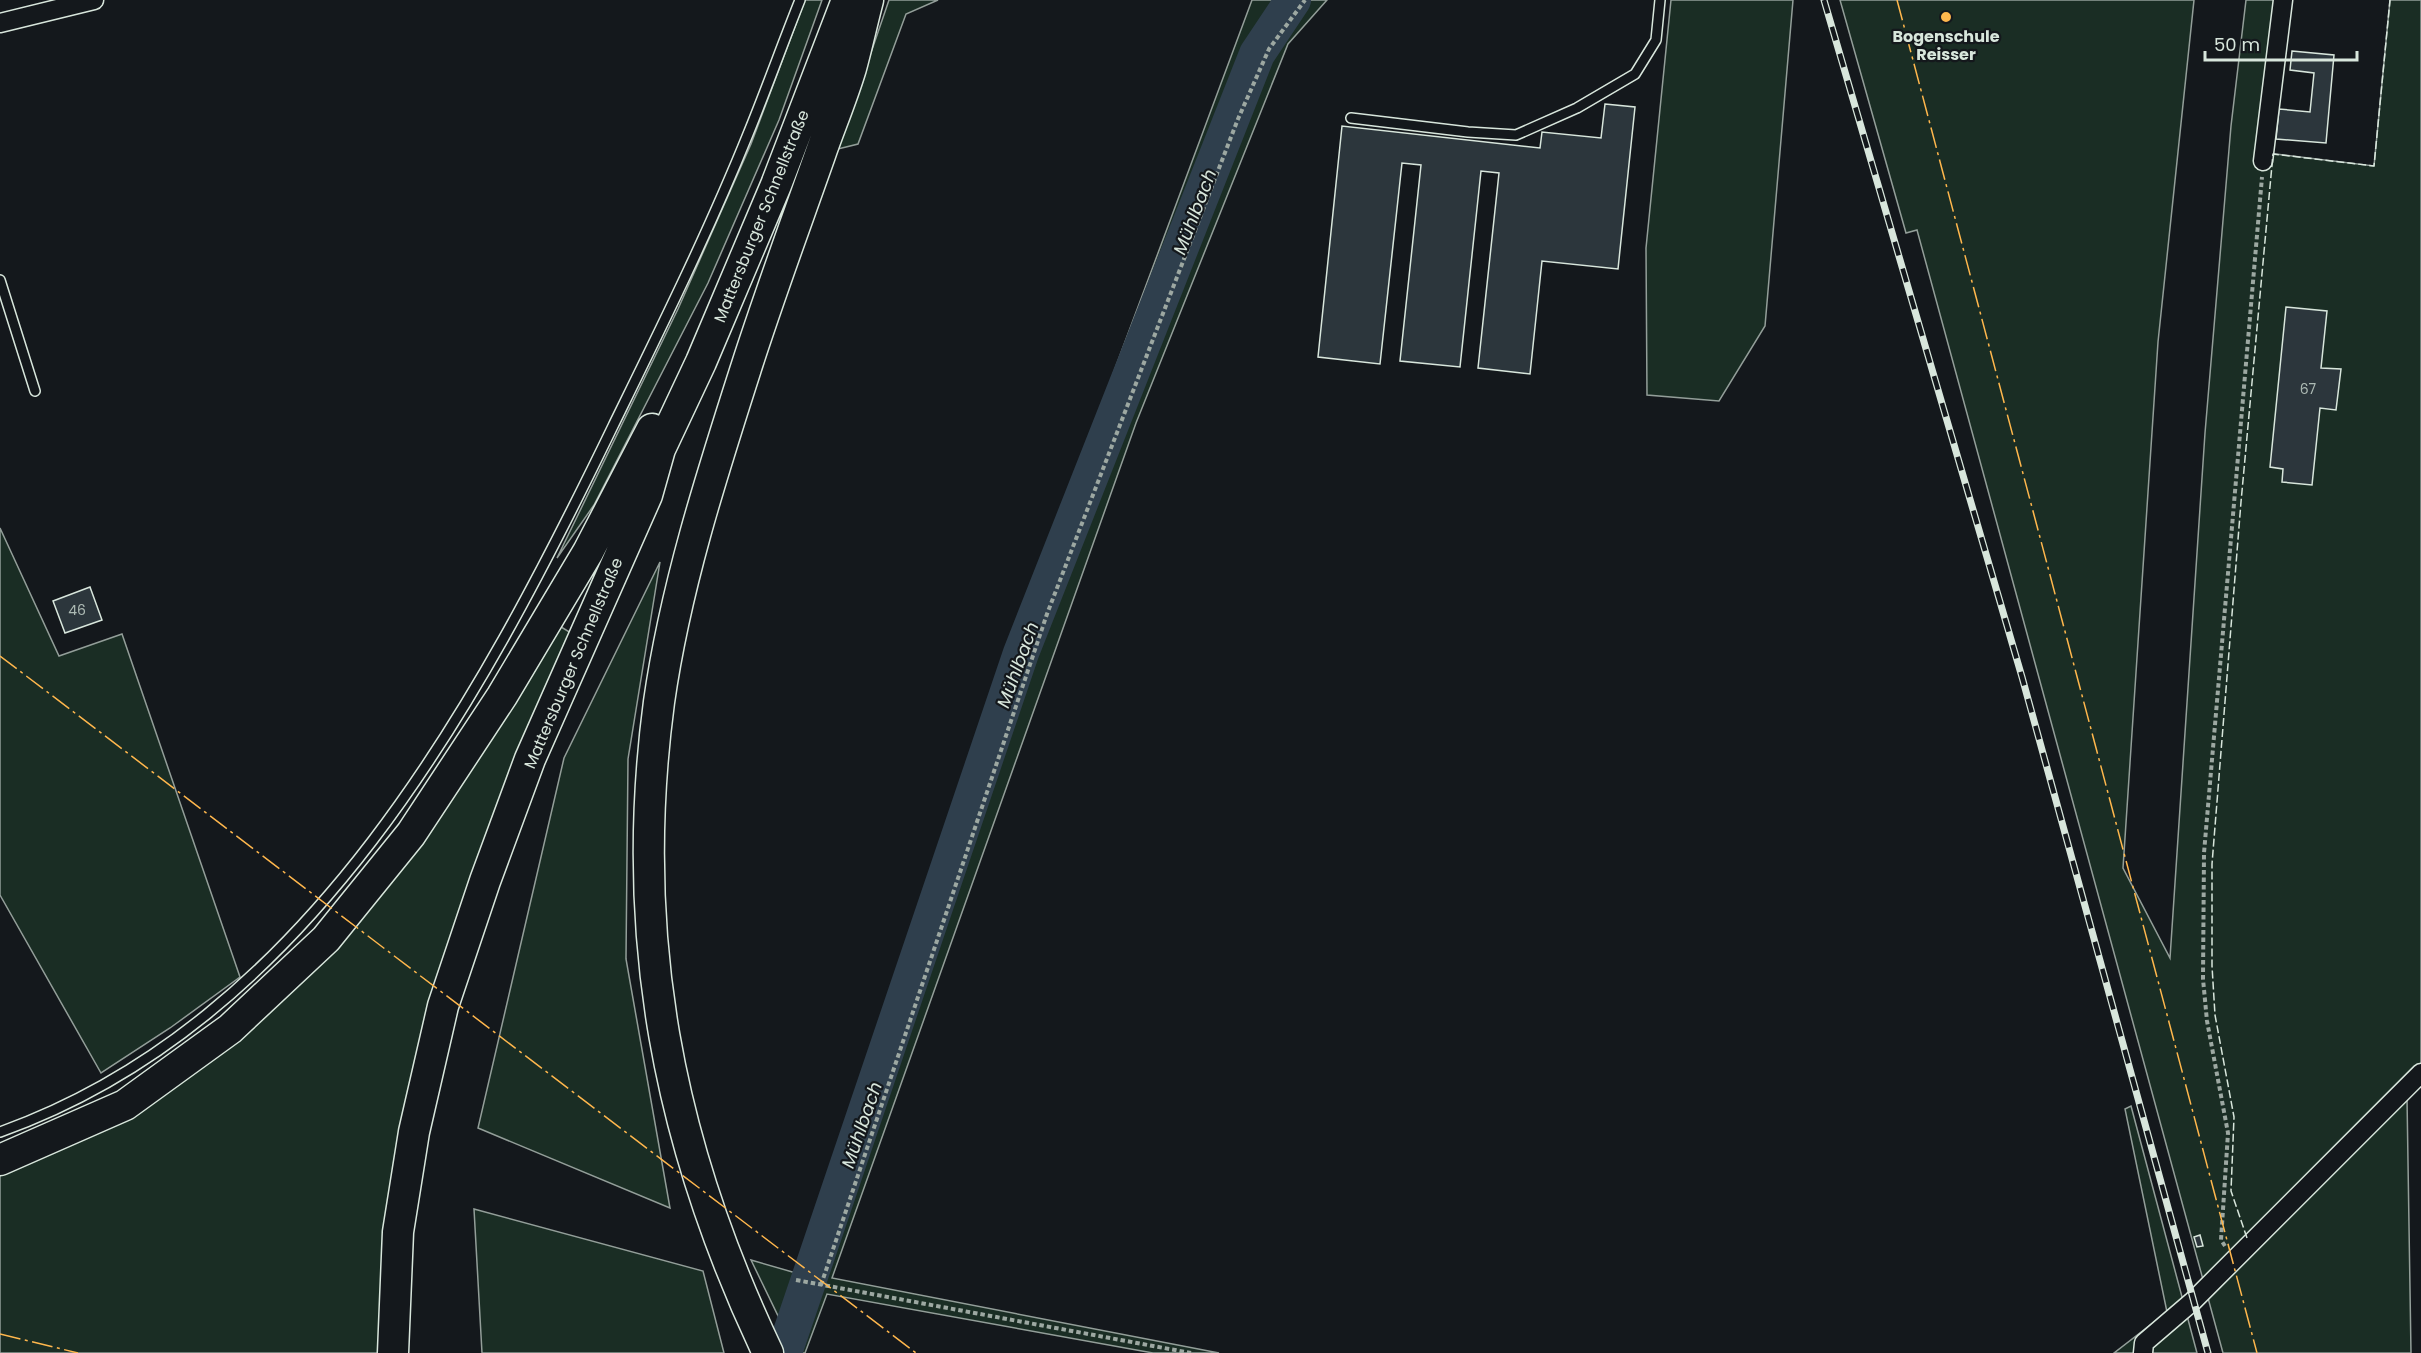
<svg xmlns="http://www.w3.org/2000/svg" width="2421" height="1353" viewBox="0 0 2421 1353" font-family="Poppins,sans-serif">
  <rect width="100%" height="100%" fill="#14181c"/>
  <path fill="#1a2d24" stroke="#939e99" stroke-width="1.5" d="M 805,0 L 822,0 L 779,120 L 708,283 L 594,505 L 557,558 L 678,309 L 751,144 Z
    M 889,0 L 938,0 L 906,14 L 858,144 L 838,149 Z
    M 1252,0 L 1327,0 L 1288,44 L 1136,423 L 832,1278 L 1219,1353 L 1153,1353 L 827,1294 L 805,1353 L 796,1353 L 751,1260 L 796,1273 L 1057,525 Z
    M 1671,0 L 1793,0 L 1765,326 L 1719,401 L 1647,395 L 1646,248 Z
    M 1840,0 L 2194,0 L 2158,342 L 2123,868 L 2170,958 L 2205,433 L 2231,126 L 2246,0 L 2275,0 L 2259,152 L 2374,166 L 2390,0 L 2421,0 L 2421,1085 L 2407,1098 L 2411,1353 L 2223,1353 L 1917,230 L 1906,233 Z
    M 0,528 L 59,656 L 122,634 L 240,977 L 170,1028 L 101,1073 L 0,895 Z
    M 660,562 L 628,759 L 626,959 L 670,1208 L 478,1128 L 564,758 Z
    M 548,619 L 581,639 L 443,1006 L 393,1353 L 0,1353 L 0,1160 L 125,1105 L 326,939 Z
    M 2131,1106 L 2197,1353 L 2114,1353 L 2167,1312 L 2125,1109 Z
    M 474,1209 L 703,1271 L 724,1353 L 482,1353 Z"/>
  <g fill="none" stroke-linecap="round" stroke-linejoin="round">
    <path stroke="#2f3f4d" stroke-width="36" d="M 786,1347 L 1021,653 L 1257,54 L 1293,0"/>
  </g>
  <path fill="#2c363c" stroke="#d8e6dc" stroke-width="1.5" d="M 2292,51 L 2334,55 L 2326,143 L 2276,139 L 2279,109 L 2310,112 L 2314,73 L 2290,70 Z
    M 1605,104 L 1635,107 L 1618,269 L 1542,261 L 1530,374 L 1478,368 L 1499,173 L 1481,171 L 1460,367 L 1400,361 L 1421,165 L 1402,163 L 1380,364 L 1318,357 L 1342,126 L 1540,148 L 1542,132 L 1601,138 Z
    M 2286,307 L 2327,311 L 2321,368 L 2341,369 L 2336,410 L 2320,408 L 2312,485 L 2282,482 L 2283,469 L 2270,467 Z
    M 90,587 L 102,620 L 65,633 L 53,601 Z
    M 2200,1235 L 2203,1246 L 2197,1247 L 2194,1237 Z"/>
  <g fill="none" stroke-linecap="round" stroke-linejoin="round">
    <defs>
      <path id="service" d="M 1351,118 L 1468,132 L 1516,135 L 1577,108 L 1635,74 L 1656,40 L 1660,0
        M 0,280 L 35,391
        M 0,1132 C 308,1022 479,703 613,426 C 660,330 708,233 748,134 C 766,90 782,45 800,0"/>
      <path id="minor" d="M 0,23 L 94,0
        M 2263,161 L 2283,0
        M 2143,1353 L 2144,1343 L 2193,1301 L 2421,1073"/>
      <path id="trunk" d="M 0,1160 L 125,1105 L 230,1029 L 326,939 L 411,834 L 502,696 L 588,552 L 652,429
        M 393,1353 L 398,1232 L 414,1132 L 443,1006 L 485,881 L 530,759 L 647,495 L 660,449 L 701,362 L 776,185 L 847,0
        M 768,1353 C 668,1143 628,934 659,702 C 675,589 711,477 746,368 C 769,296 795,226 820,155 C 830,126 842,98 851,68 C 857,46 862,23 868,0"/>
    </defs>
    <use href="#service" stroke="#d8e6dc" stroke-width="12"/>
    <use href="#minor" stroke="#d8e6dc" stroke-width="21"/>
    <use href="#trunk" stroke="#d8e6dc" stroke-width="33"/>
    <path stroke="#9da8a2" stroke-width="4" stroke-dasharray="4.5 3" stroke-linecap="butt" d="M 2225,1246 L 2221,1240 L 2228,1133 L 2207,1021 L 2203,979 L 2204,853 L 2262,177
      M 796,1280 L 1191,1353
      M 821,1285 L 1047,614 L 1238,119 L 1269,49 L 1305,0"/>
    <use href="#service" stroke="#14181c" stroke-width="9"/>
    <use href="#minor" stroke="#14181c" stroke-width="18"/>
    <use href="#trunk" stroke="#14181c" stroke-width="30"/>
    <defs>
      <path id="rail" d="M 1824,0 L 2022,677 L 2208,1353"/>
    </defs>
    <use href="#rail" stroke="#d8e6dc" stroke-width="7"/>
    <use href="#rail" stroke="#14181c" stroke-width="4.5" stroke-dasharray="14" stroke-linecap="butt"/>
    <path stroke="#d8e6dc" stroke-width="1.5" stroke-dasharray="8 3" stroke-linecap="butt" d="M 2247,1238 L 2231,1191 L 2234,1117 L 2215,1015 L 2212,966 L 2212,864 L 2241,502 L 2273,154 L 2374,166 L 2390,0"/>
    <path stroke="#ffb74d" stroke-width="1.5" stroke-dasharray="21 4.5 3 4.5" stroke-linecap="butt" d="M 1897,0 L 2257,1353
      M 0,656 L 916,1353
      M 0,1334 L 78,1353"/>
  </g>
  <circle fill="#ffb74d" stroke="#14181c" stroke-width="2" cx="1946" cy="17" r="6"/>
  <g text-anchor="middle" stroke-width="4.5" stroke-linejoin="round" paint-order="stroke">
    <g font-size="14" fill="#adbab4">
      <text x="2308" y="394">67</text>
      <text x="77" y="615">46</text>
    </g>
    <g font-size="16" font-weight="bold" fill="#d8e6dc" stroke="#14181c">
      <text x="1946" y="42">Bogenschule<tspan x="1946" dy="18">Reisser</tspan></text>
    </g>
    <g font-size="16" fill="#d8e6dc" stroke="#14181c">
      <text transform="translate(761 216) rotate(-68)" y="6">Mattersburger Schnellstraße</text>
      <text transform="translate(573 663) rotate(-67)" y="6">Mattersburger Schnellstraße</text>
    </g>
    <g font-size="18" font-style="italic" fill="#d8e6dc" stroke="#14181c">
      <text transform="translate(1195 212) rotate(-69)" y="6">Mühlbach</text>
      <text transform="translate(1018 665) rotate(-70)" y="6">Mühlbach</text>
      <text transform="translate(862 1125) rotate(-71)" y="6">Mühlbach</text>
    </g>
  </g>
  <path d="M2205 51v9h152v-9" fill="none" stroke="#d8e6dc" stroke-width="3"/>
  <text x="2214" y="51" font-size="18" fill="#d8e6dc" stroke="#14181c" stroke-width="4.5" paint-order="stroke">50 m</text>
</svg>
